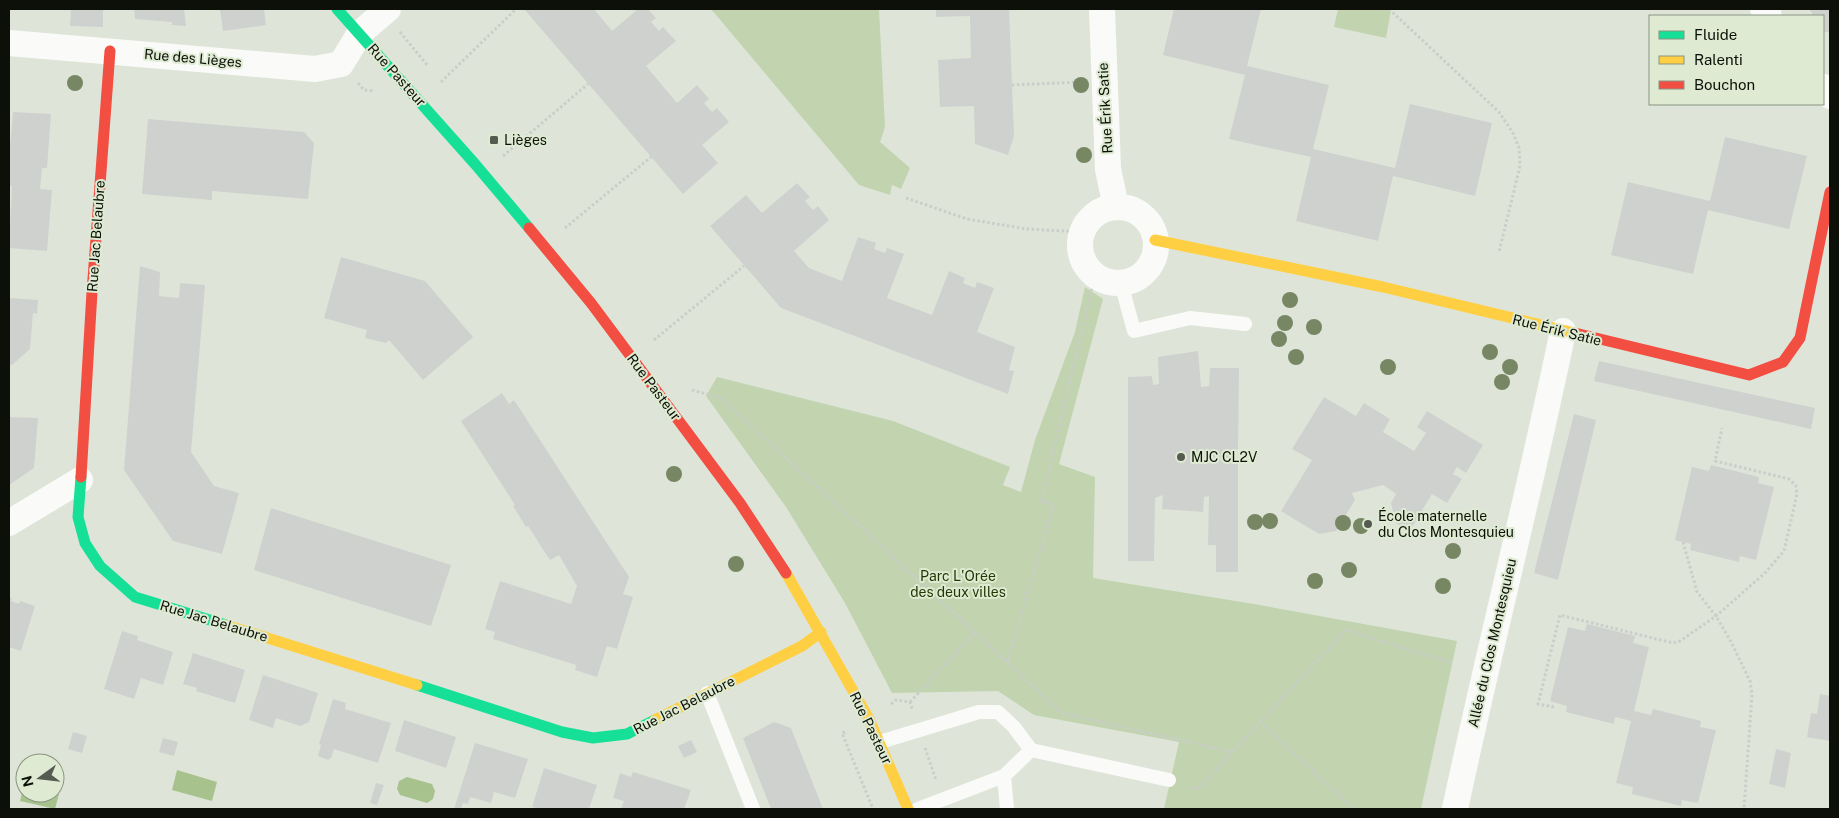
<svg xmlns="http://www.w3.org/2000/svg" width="1839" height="818" viewBox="0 0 1839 818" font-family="'Public Sans',sans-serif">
  <rect width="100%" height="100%" fill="#dee5d8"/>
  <path fill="#c1d4af" d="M 711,9 L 879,9 L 885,127 L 880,142 L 910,168 L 901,189 L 892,185 L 890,195 L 859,185 Z
    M 1338,9 L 1391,10 L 1386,38 L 1334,27 Z
    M 1085,287 L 1103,299 L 1059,464 L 1095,477 L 1093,578 L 1254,604 L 1457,641 L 1421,809 L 1164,809 L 1179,742 L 1034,715 L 998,691 L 892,693 L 845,603 L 786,507 L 706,396 L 717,377 L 893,421 L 1010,467 L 1003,485 L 1021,492 L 1035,440 L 1075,332 Z"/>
  <path fill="#a7c28c" d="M 177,770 L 217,782 L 212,801 L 172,790 Z
    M 407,777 L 432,784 L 435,791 L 433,799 L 427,803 L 400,795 L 397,789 L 399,781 Z
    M 24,784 L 25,793 L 59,794 L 55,809 L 20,801 Z"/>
  <path fill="#cfd1cf" d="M 71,9 L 103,9 L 103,27 L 70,26 Z
    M 134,9 L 184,9 L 186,26 L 172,25 L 172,22 L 135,19 Z
    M 220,9 L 264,9 L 266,25 L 223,31 Z
    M 524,9 L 594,9 L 612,31 L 638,9 L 648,9 L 656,18 L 651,22 L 659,31 L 663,27 L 676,41 L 646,66 L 677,103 L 697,85 L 709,99 L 704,103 L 712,112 L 717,108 L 729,122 L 702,145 L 718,163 L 683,194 Z
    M 936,9 L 1009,9 L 1014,136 L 1008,155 L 975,144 L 974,106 L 940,107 L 938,60 L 971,58 L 970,16 L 936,17 Z
    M 1174,9 L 1261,9 L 1247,66 L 1329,85 L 1313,149 L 1395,168 L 1410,104 L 1492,123 L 1475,196 L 1393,176 L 1378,241 L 1296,221 L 1311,157 L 1229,139 L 1245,75 L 1163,55 Z
    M 1809,9 L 1830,9 L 1830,32 L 1825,32 L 1823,28 L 1823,16 L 1814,16 Z
    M 13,112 L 51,114 L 47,168 L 42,168 L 40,189 L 52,190 L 47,251 L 9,248 L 12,186 L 9,186 L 9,161 Z
    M 148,119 L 304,132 L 314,143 L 308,199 L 212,191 L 212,200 L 142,194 Z
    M 1725,137 L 1807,156 L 1789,229 L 1708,210 L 1693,274 L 1611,255 L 1628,182 L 1710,201 Z
    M 797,183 L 810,197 L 805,201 L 813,210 L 818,206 L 829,220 L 794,251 L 809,268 L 842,281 L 858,237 L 876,243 L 874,249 L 885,253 L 887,248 L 904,254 L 887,298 L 932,315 L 949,271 L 965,278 L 963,283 L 975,288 L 977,282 L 994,288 L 977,332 L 1015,347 L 1009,370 L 1014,371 L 1008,394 L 781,308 L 710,226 L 746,195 L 762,213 Z
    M 341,257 L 425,281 L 473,337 L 423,380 L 389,340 L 386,343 L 365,338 L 367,330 L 324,318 Z
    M 140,266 L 160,272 L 159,296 L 179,298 L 180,283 L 205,285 L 191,452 L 214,486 L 239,493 L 222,554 L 173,541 L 124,470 Z
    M 9,298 L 38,300 L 37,314 L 33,313 L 30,349 L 12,365 L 9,365 Z
    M 1198,351 L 1201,387 L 1209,386 L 1210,368 L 1239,368 L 1238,449 L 1233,451 L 1234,464 L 1238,462 L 1238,572 L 1216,572 L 1216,545 L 1208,545 L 1209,496 L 1204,497 L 1203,512 L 1162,509 L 1163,495 L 1155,498 L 1154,561 L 1128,561 L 1128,377 L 1152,376 L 1153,385 L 1159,384 L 1158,357 Z
    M 1599,361 L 1815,408 L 1811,429 L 1594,381 Z
    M 502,393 L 509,404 L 514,400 L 629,577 L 623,594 L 633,597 L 617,649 L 607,646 L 597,677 L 575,670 L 576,665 L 493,639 L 495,632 L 485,629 L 500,581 L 571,604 L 577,586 L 559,555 L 550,560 L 528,526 L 526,527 L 513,506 L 515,505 L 461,421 Z
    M 1324,397 L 1356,416 L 1364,403 L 1390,419 L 1383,432 L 1414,451 L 1426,433 L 1417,427 L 1427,411 L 1483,445 L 1466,473 L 1457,467 L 1453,474 L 1462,479 L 1447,503 L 1432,494 L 1409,532 L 1396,523 L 1391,503 L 1396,494 L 1383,485 L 1352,493 L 1355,500 L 1336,531 L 1319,534 L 1281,511 L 1312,460 L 1292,449 Z
    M 1574,414 L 1596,420 L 1558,580 L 1534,573 Z
    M 9,417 L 38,418 L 34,468 L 9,485 Z
    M 1711,465 L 1759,477 L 1758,483 L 1774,487 L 1756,560 L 1740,556 L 1739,562 L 1690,550 L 1691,544 L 1675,540 L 1692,467 L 1709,471 Z
    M 271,508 L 451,565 L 431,626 L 254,570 Z
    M 9,597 L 12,598 L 11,601 L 19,604 L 20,601 L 35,606 L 21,651 L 9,647 Z
    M 1587,624 L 1635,636 L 1633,643 L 1649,647 L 1634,711 L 1651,715 L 1653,709 L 1701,721 L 1700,727 L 1716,730 L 1698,803 L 1682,800 L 1681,806 L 1632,794 L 1633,787 L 1616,783 L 1631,721 L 1615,717 L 1614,724 L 1566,712 L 1567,706 L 1550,701 L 1568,627 L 1585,631 Z
    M 122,631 L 138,636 L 137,640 L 173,652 L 163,685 L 141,678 L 134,699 L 104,689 Z
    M 193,653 L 245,670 L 235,703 L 196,691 L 197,688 L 183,684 Z
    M 263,675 L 318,693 L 309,722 L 300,726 L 276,718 L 273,728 L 249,720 Z
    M 1820,694 L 1830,696 L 1830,741 L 1807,737 L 1811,713 L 1817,714 Z
    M 333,699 L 346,703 L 345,709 L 391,723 L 378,763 L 334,749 L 331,758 L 328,760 L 318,756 L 321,745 L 319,744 Z
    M 404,720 L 456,737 L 446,768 L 395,751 Z
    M 774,722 L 791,728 L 823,809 L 771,809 L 743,738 Z
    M 73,732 L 87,736 L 82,753 L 68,749 Z
    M 163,738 L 178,742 L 174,756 L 159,752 Z
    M 691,740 L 697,752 L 684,758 L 678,746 Z
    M 475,743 L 528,759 L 515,798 L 494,792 L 491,803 L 470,797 L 468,804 L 463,803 L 461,809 L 454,809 Z
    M 1776,749 L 1791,753 L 1785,788 L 1769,784 Z
    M 544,768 L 597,785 L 589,809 L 540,809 L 532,807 Z
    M 633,772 L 691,790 L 684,809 L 621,809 L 624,801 L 613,798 L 620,773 L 631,777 Z
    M 376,783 L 384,785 L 377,805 L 370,803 Z"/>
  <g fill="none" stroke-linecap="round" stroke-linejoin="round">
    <path stroke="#cacdc9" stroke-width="3" stroke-dasharray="2.5 2.5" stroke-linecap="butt" d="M 1389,9 L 1499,112 L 1513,133 L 1519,148 L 1520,166 L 1499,252
      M 400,32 L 428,66
      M 441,82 L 516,9
      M 358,83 L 364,90 L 374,91
      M 1012,85 L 1079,82
      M 503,156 L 588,84
      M 906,198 L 967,219 L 1027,229 L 1083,232
      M 565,228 L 651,157
      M 654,340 L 744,266
      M 692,390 L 721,398 L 1062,713 L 1232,752
      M 1683,542 L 1697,592 L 1716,616 L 1730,640 L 1750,681 L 1752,694 L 1744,809
      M 1007,662 L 1054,504 L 1041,502 L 1095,276
      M 910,702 L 975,632
      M 891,704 L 896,700 L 910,702 L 913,711
      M 1554,707 L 1538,704 L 1560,615 L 1673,643 L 1680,641 L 1716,616 L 1765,573 L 1784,551 L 1797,494 L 1796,486 L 1789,479 L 1715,461 L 1722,428
      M 1260,722 L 1354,809
      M 845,732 L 842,733 L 873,809
      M 925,748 L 936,780
      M 1189,787 L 1197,790 L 1346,630 L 1452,663"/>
    <path stroke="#fafbf9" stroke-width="14" d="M 1121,283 L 1134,331 L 1190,318 L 1245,324
      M 707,693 L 753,809
      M 880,742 L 979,712 L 998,712 L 1014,727 L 1031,750 L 1004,776 L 918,809
      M 1031,750 L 1169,780
      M 1004,776 L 1007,809"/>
    <path stroke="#fafbf9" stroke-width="26" d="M 1102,9 L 1108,169 L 1116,207
      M 1763,9 L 1769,16
      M 9,43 L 315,69 L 341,64 L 360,33 L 388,9
      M 1823,87 L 1830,96
      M1080 245a38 38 0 1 1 76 0a38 38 0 1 1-76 0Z
      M 9,523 L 80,480
      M 1455,809 C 1489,649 1530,491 1563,331"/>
    <path stroke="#16e098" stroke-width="11" d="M 337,9 L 475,164 L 529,228
      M 81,477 L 78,517 L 85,543 L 100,566 L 135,597 L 226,625
      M 417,685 L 562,732 L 593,738 L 627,734 L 655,720"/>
    <path stroke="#ffcf43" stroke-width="11" d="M 1155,240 L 1383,287 L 1575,333
      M 786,573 L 869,719 L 908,809
      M 226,625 L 417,685
      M 655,720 L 802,646 L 821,632"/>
    <path stroke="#f24e42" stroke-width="11" d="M 529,228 L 591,303 L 740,503 L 786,573
      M 1575,333 L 1749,375 L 1783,362 L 1800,338 L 1830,192
      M 81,477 L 92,292 L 110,51"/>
  </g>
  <g fill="#778663">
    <circle cx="75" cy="83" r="8"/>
    <circle cx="1081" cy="85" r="8"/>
    <circle cx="1084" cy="155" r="8"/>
    <circle cx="1290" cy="300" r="8"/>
    <circle cx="1285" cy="323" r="8"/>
    <circle cx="1314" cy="327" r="8"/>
    <circle cx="1279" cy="339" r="8"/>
    <circle cx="1490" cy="352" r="8"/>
    <circle cx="1296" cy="357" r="8"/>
    <circle cx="1388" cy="367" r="8"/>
    <circle cx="1510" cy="367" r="8"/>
    <circle cx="1502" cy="382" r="8"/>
    <circle cx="674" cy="474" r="8"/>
    <circle cx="1270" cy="521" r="8"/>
    <circle cx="1255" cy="522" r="8"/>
    <circle cx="1343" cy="523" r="8"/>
    <circle cx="1361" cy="526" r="8"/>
    <circle cx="1453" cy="551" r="8"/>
    <circle cx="736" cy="564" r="8"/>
    <circle cx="1349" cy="570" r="8"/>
    <circle cx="1315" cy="581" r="8"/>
    <circle cx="1443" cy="586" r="8"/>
  </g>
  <g fill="#565b51" stroke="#deebd2" stroke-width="2">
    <rect x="489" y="135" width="10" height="10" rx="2.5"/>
    <circle cx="1181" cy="457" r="5"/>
    <circle cx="1368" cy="524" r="5"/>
  </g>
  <g text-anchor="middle" stroke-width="4" stroke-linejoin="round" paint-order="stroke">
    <g font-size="14" fill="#0c1008" stroke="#deebd2">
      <text transform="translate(193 58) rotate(5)" y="5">Rue des Lièges</text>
      <text transform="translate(397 75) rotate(48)" y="5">Rue Pasteur</text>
      <text transform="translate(1105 108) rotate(-93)" y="5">Rue Érik Satie</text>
      <text transform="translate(96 236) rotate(-86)" y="5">Rue Jac Belaubre</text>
      <text transform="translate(1557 330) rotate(14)" y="5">Rue Érik Satie</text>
      <text transform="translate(654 387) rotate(53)" y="5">Rue Pasteur</text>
      <text transform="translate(214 621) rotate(17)" y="5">Rue Jac Belaubre</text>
      <text transform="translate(1492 643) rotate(-77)" y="5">Allée du Clos Montesquieu</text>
      <text transform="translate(684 705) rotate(-27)" y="5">Rue Jac Belaubre</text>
      <text transform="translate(871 728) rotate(64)" y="5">Rue Pasteur</text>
    </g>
    <g font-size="14" fill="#0c1008" stroke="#deebd2" text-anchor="start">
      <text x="504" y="145">Lièges</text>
      <text x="1191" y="462">MJC CL2V</text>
      <text x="1378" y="521">École maternelle<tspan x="1378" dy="16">du Clos Montesquieu</tspan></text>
    </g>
    <g font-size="14" fill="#233803" stroke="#deebd2">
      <text x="958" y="581">Parc L'Orée<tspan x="958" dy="16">des deux villes</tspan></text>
    </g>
  </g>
  <rect width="1839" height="818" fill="none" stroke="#0c1008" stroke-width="20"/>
  <rect x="1649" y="15" width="175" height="90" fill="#deebd2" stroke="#8a9381"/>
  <rect x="1659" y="31" width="25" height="8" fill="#16e098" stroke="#8a9381"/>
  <text x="1694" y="40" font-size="15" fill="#0c1008">Fluide</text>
  <rect x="1659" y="56" width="25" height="8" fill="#ffcf43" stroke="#8a9381"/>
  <text x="1694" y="65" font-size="15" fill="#0c1008">Ralenti</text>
  <rect x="1659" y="81" width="25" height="8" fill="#f24e42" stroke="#8a9381"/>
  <text x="1694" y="90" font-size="15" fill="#0c1008">Bouchon</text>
  <g transform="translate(40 778) rotate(255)"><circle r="24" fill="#deebd2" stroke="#8a9381"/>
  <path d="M0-4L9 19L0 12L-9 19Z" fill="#565b51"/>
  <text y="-8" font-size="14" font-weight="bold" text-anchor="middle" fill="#0c1008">N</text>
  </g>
</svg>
